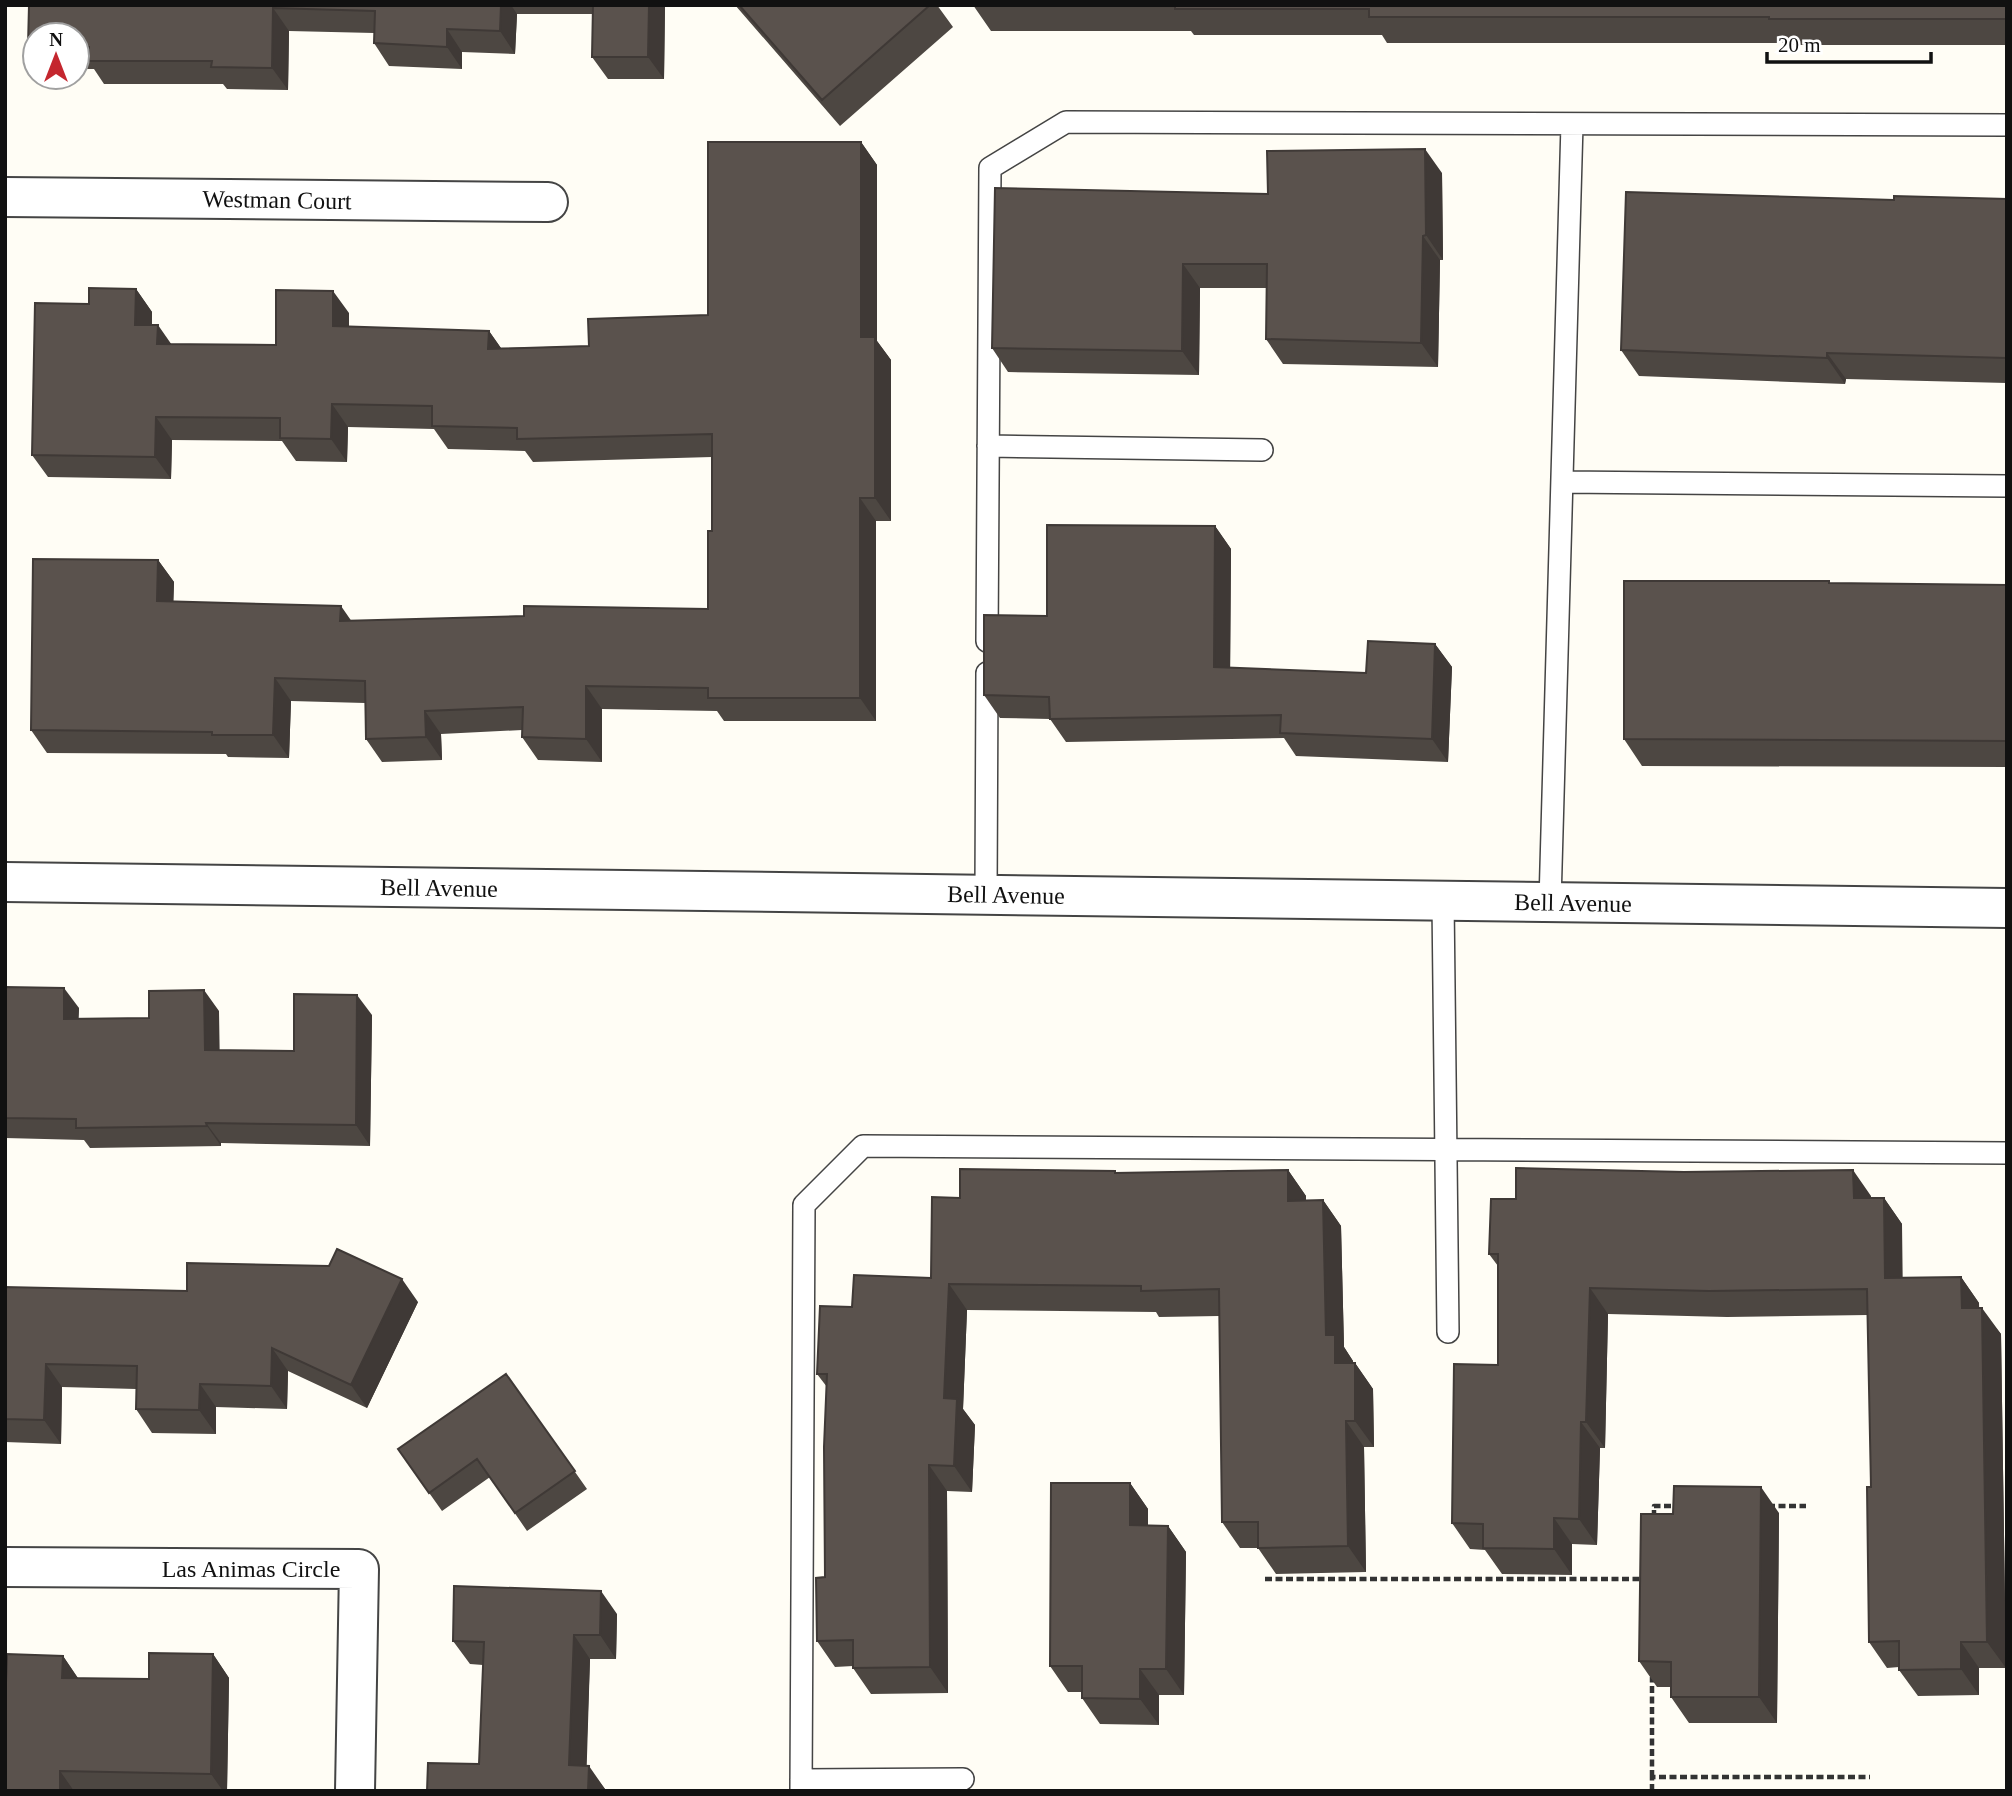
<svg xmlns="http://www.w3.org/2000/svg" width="2012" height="1796" viewBox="0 0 2012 1796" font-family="Georgia,serif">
  <rect width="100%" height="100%" fill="#fffdf5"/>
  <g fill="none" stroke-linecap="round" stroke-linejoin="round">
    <defs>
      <path id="lane" d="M 988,446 L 1262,450
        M 1562,482 L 2007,486
        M 987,641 L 990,168 L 1066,122 L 2007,125
        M 986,895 L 987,673
        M 1443,901 L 1448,1332
        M 1550,902 L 1572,124
        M 801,1780 L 963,1779
        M 801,1791 L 804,1205 L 863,1146 L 2007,1153"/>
      <path id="street" d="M 5,197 L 548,202
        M 5,882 L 2007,908
        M 5,1567 L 359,1569 L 355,1791"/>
    </defs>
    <use href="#lane" stroke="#444" stroke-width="24"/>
    <use href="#street" stroke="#444" stroke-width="42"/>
    <path stroke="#333" stroke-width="4.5" stroke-dasharray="7 3.5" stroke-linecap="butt" d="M 1768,1506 L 1806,1506
      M 1654,1517 L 1654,1506 L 1679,1506
      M 1265,1579 L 1645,1579
      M 1652,1777 L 1652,1677
      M 1652,1791 L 1652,1777 L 1870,1777"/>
    <use href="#lane" stroke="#fff" stroke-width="21"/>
    <use href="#street" stroke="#fff" stroke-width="38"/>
  </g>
  <path fill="#4d4742" d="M 29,5 L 665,5 L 664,79 L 608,79 L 592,57 L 593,14 L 517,14 L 515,54 L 462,52 L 462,69 L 389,66 L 374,43 L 374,33 L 289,31 L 288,90 L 227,89 L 223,84 L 104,84 L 94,69 L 77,69 L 77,35 L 35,35 L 35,56 L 28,46 Z
    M 735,5 L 937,5 L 953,27 L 840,126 Z
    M 973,5 L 2007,5 L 2007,45 L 1787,45 L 1785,43 L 1387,43 L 1382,35 L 1194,35 L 1191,31 L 991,31 Z
    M 861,142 L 877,165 L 877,341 L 891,360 L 891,521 L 876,521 L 876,721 L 724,721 L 717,711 L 602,709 L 602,762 L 538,760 L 522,737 L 522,730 L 441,734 L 442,760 L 382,762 L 366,739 L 365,703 L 291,701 L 289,758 L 228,757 L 226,754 L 47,753 L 31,730 L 158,560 L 174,582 L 173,601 L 351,621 L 524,616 L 708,609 L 712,531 L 712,457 L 533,462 L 525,451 L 448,449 L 434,429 L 348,427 L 347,462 L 296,461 L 282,441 L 172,440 L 171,479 L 48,477 L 32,455 L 89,304 L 136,289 L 152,312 L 152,325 L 171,344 L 276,345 L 349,313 L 349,327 L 489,331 L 501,348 L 589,346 L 708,315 Z
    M 1442,173 L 1443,260 L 1440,260 L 1438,367 L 1283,364 L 1266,339 L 1267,288 L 1200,288 L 1199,375 L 1008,372 L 992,348 L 1268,194 Z
    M 2007,199 L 2007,383 L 1846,379 L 1845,384 L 1639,376 L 1621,350 L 1894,200 Z
    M 1215,526 L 1231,549 L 1230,668 L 1366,673 L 1435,644 L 1452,667 L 1448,762 L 1296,756 L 1284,738 L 1066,742 L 1050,719 L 1000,718 L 984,695 L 1047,616 Z
    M 2007,585 L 2007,767 L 1642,766 L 1624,739 Z
    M 5,987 L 79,1008 L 78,1019 L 149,1018 L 219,1011 L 219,1050 L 294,1051 L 372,1015 L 370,1146 L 221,1143 L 221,1146 L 90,1148 L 84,1140 L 5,1138 Z
    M 1288,1170 L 1306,1196 L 1306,1200 L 1323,1200 L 1341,1226 L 1344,1347 L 1353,1361 L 1353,1363 L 1355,1363 L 1373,1389 L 1374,1447 L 1364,1447 L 1366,1572 L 1276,1574 L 1258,1548 L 1240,1548 L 1222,1522 L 1219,1316 L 1159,1317 L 1156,1312 L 967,1310 L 963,1409 L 975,1425 L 972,1492 L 947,1491 L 948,1693 L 871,1694 L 853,1668 L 853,1666 L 835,1667 L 817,1641 L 825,1577 L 827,1387 L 817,1374 L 852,1307 L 931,1278 L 960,1198 L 1115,1171 L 1116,1173 Z
    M 1871,1196 L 1871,1198 L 1884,1198 L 1902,1224 L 1902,1278 L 1961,1277 L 1979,1303 L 1979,1308 L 2001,1334 L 2006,1668 L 1979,1668 L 1979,1695 L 1918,1696 L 1899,1670 L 1899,1667 L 1887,1668 L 1869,1642 L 1871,1487 L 1868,1315 L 1727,1317 L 1608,1314 L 1605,1448 L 1600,1448 L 1597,1545 L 1572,1544 L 1572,1575 L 1502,1574 L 1485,1550 L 1470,1549 L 1452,1523 L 1498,1365 L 1498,1266 L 1489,1254 Z
    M 5,1287 L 418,1302 L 367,1408 L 288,1371 L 287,1409 L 216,1407 L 216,1434 L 152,1433 L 136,1409 L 136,1389 L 62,1387 L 61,1444 L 5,1442 Z
    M 506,1374 L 587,1489 L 527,1531 L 490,1477 L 442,1511 L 398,1449 Z
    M 1130,1483 L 1148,1509 L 1148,1526 L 1168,1526 L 1186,1552 L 1184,1695 L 1159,1695 L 1159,1725 L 1100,1724 L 1082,1698 L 1082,1692 L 1068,1692 L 1050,1666 Z
    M 1779,1513 L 1777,1723 L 1689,1723 L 1671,1697 L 1671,1687 L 1657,1687 L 1639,1661 Z
    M 617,1614 L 616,1659 L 590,1659 L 586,1765 L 605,1789 L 605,1791 L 427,1791 L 479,1764 L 483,1665 L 470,1664 L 453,1641 Z
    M 213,1654 L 229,1678 L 227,1791 L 5,1791 L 63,1656 L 78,1678 L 149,1679 Z"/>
  <path fill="#3f3936" d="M 501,5 L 511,5 L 517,14 L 515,54 L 500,31 Z
    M 649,5 L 665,5 L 664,79 L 648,57 Z
    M 273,8 L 289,31 L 288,90 L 272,68 Z
    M 447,29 L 462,52 L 462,69 L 447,47 Z
    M 861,142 L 877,165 L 877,341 L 891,360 L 891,521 L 875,498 L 861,337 Z
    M 1425,149 L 1442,173 L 1443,260 L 1426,235 Z
    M 1423,236 L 1440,260 L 1438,367 L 1421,343 Z
    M 1183,264 L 1200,288 L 1199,375 L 1182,351 Z
    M 136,289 L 152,312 L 151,348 L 135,325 Z
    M 333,291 L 349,313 L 349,349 L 333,326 Z
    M 158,325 L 174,348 L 157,344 Z
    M 489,331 L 505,354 L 488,349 Z
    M 1827,353 L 1846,379 L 1845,384 L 1827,358 Z
    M 332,404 L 348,427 L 347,462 L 331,439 Z
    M 156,417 L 172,440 L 171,479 L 155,457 Z
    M 860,498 L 876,521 L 876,721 L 860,698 Z
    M 1215,526 L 1231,549 L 1230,690 L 1214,667 Z
    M 158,560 L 174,582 L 173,623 L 157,601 Z
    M 341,606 L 357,629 L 340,621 Z
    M 1435,644 L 1452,667 L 1448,762 L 1432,739 Z
    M 275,678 L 291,701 L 289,758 L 273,735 Z
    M 586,686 L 602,709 L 602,762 L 586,739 Z
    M 425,711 L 441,734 L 442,760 L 426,737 Z
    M 64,988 L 79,1008 L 78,1039 L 64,1019 Z
    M 204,990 L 219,1011 L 220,1071 L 205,1050 Z
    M 357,995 L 372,1015 L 370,1146 L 356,1125 Z
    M 206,1123 L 221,1143 L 221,1146 L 207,1126 Z
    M 1288,1170 L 1306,1196 L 1306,1227 L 1288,1201 Z
    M 1853,1170 L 1871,1196 L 1872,1224 L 1854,1198 Z
    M 1884,1198 L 1902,1224 L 1903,1304 L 1885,1278 Z
    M 1323,1200 L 1341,1226 L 1344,1347 L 1353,1361 L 1354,1389 L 1335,1363 L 1326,1335 Z
    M 1961,1277 L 1979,1303 L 1980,1334 L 1962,1308 Z
    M 402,1279 L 418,1302 L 367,1408 L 351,1385 Z
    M 949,1284 L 967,1310 L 963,1409 L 975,1425 L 972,1492 L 954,1466 L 944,1398 Z
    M 1590,1288 L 1608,1314 L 1605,1448 L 1586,1422 Z
    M 1982,1308 L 2001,1334 L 2006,1668 L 1987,1642 Z
    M 272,1348 L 288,1371 L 287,1409 L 271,1386 Z
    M 1355,1363 L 1373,1389 L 1374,1447 L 1355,1421 Z
    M 46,1364 L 62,1387 L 61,1444 L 44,1420 Z
    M 200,1384 L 216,1407 L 216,1434 L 199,1410 Z
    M 1346,1421 L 1364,1447 L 1366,1572 L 1348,1546 Z
    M 1581,1422 L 1600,1448 L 1597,1545 L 1579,1519 Z
    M 929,1465 L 947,1491 L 948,1693 L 930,1667 Z
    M 1130,1483 L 1148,1509 L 1148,1551 L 1130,1525 Z
    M 1761,1487 L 1779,1513 L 1777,1723 L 1759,1697 Z
    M 1554,1518 L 1572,1544 L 1572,1575 L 1554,1549 Z
    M 1168,1526 L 1186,1552 L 1184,1695 L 1166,1669 Z
    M 601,1591 L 617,1614 L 616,1659 L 600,1635 Z
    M 574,1635 L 590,1659 L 586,1789 L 569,1765 Z
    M 1961,1642 L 1979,1668 L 1979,1695 L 1961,1669 Z
    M 213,1654 L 229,1678 L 227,1791 L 223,1791 L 211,1774 Z
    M 63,1656 L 79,1680 L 62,1678 Z
    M 1140,1669 L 1159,1695 L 1159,1725 L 1140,1699 Z
    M 589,1766 L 605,1789 L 605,1791 L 588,1791 Z
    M 60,1771 L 74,1791 L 60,1791 Z"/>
  <path fill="#5a524d" stroke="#3f3936" stroke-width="2" d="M 29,5 L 501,5 L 500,31 L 447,29 L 447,47 L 374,43 L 375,11 L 273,8 L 272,68 L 211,67 L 212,61 L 89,61 L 89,47 L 77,46 L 77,35 L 35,35 L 35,46 L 28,46 Z
    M 593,5 L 649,5 L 648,57 L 592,57 Z
    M 739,5 L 930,5 L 822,100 Z
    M 1175,5 L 2007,5 L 2007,19 L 1769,19 L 1769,17 L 1369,17 L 1369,9 L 1175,9 Z
    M 708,142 L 861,142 L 861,337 L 875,337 L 875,498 L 860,498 L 860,698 L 708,698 L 708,688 L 586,686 L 586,739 L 522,737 L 523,707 L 425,711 L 426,737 L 366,739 L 365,681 L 275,678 L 273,735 L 212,735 L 212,732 L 31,730 L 33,559 L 158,560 L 157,601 L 341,606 L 340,621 L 524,616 L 524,606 L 708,609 L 708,531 L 712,531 L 712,434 L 517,439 L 517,428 L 432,426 L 432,406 L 332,404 L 331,439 L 280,438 L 280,418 L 156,417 L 155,457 L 32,455 L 35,303 L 89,304 L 89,288 L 136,289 L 135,325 L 158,325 L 157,344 L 276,345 L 276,290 L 333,291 L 333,326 L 489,331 L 488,349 L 589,346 L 588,319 L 708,315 Z
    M 1425,149 L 1426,235 L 1423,236 L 1421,343 L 1266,339 L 1267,264 L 1183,264 L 1182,351 L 992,348 L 995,188 L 1268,194 L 1267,151 Z
    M 1626,192 L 1894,200 L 1894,196 L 2007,199 L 2007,358 L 1827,353 L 1827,358 L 1621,350 Z
    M 1047,525 L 1215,526 L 1214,667 L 1366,673 L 1368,641 L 1435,644 L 1432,739 L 1280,733 L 1281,715 L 1050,719 L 1049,697 L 984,695 L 984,615 L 1047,616 Z
    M 1624,581 L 1829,581 L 1829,583 L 2007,585 L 2007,741 L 1624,739 Z
    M 5,987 L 64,988 L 64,1019 L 149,1018 L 149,991 L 204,990 L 205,1050 L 294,1051 L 294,994 L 357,995 L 356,1125 L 206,1123 L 207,1126 L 76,1128 L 76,1119 L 5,1118 Z
    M 1516,1168 L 1684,1172 L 1853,1170 L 1854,1198 L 1884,1198 L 1885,1278 L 1961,1277 L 1962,1308 L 1982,1308 L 1987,1642 L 1961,1642 L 1961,1669 L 1899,1670 L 1899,1641 L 1869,1642 L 1867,1487 L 1871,1487 L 1867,1289 L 1709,1291 L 1590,1288 L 1586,1422 L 1581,1422 L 1579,1519 L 1554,1518 L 1554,1549 L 1483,1548 L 1483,1524 L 1452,1523 L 1454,1364 L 1498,1365 L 1498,1254 L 1489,1254 L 1491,1199 L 1516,1199 Z
    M 960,1169 L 1115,1171 L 1115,1173 L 1288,1170 L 1288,1201 L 1323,1200 L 1326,1335 L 1335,1335 L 1335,1363 L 1355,1363 L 1355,1421 L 1346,1421 L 1348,1546 L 1258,1548 L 1258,1522 L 1222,1522 L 1219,1289 L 1141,1291 L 1141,1286 L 949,1284 L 944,1398 L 957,1399 L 954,1466 L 929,1465 L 930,1667 L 853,1668 L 853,1640 L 817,1641 L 816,1578 L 825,1577 L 824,1447 L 827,1374 L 817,1374 L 820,1306 L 852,1307 L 854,1275 L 931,1278 L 932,1197 L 960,1198 Z
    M 337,1249 L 402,1279 L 351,1385 L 272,1348 L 271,1386 L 200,1384 L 199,1410 L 136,1409 L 137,1366 L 46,1364 L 44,1420 L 5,1419 L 5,1287 L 187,1291 L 187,1263 L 329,1266 Z
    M 506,1374 L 575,1471 L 515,1513 L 477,1459 L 429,1493 L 398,1449 Z
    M 1051,1483 L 1130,1483 L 1130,1525 L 1168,1526 L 1166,1669 L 1140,1669 L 1140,1699 L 1082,1698 L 1082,1666 L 1050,1666 Z
    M 1674,1486 L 1761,1487 L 1759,1697 L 1671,1697 L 1671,1662 L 1639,1661 L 1641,1514 L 1673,1514 Z
    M 454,1586 L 601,1591 L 600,1635 L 574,1635 L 569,1765 L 589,1766 L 588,1791 L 427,1791 L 428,1763 L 479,1764 L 484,1642 L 453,1641 Z
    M 149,1653 L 213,1654 L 211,1774 L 60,1771 L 60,1791 L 5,1791 L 5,1711 L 7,1654 L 63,1656 L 62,1678 L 149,1679 Z"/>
  <g text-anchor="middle" stroke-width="7" stroke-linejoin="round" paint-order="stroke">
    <g font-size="24" fill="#111" stroke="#fff">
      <text transform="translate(277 200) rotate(1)" y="8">Westman Court</text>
      <text transform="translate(439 888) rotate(1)" y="8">Bell Avenue</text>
      <text transform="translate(1006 895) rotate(1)" y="8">Bell Avenue</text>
      <text transform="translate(1573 903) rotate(1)" y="8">Bell Avenue</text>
      <text x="251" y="1577">Las Animas Circle</text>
    </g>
  </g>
  <rect width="2012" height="1796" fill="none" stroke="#111111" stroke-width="14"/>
  <g transform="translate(56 56)"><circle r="33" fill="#ffffff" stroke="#a0a0a0" stroke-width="2"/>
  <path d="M0-5L12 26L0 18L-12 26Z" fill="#c4262e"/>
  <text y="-10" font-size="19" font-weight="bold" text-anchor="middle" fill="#111111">N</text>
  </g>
  <path d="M1767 52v10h164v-10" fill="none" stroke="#111111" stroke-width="3.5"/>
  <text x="1778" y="52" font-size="21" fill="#111111" stroke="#ffffff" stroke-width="5" paint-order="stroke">20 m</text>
</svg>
